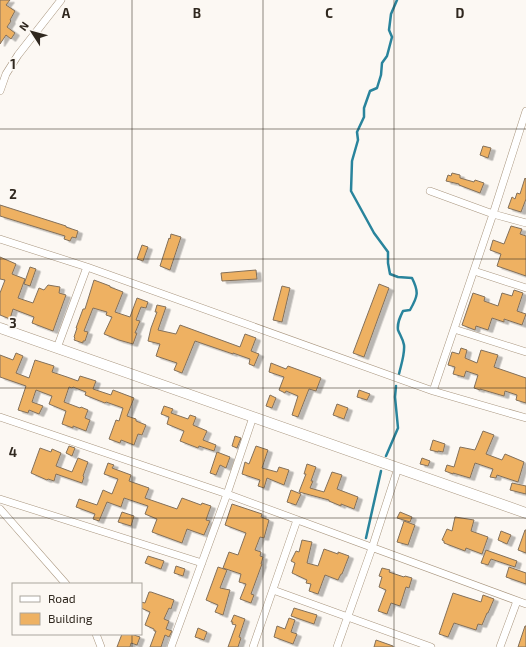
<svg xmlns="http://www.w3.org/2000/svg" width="526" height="647" viewBox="0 0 526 647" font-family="'Exo 2',sans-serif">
  <defs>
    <filter id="shadow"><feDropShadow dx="4.5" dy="2.5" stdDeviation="0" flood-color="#0004"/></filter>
  </defs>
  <rect width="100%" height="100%" fill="#fcf8f3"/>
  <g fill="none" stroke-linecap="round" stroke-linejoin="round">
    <path stroke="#29849c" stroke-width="2.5" d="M 397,0 L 391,14 L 389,30 L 392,37 L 387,56 L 382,63 L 381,75 L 377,88 L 370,91 L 364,108 L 364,117 L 357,132 L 358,140 L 352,161 L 351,191 L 374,233 L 388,252 L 388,263 L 390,274 L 398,277 L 412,278 C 419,292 418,296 410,310 L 403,311 C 400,317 397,323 398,330 C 400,335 403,339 404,345 C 405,354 401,365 399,374
      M 386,456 L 398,428 L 395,397 L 396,386
      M 366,538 L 381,471"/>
  </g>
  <path fill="#eeb162" stroke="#83705a" filter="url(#shadow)" d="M 0,0 L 10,0 L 6,5 L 15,11 L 10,20 L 11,21 L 7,27 L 15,33 L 11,39 L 6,35 L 0,44 Z
    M 483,146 L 491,148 L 488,158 L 480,155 Z
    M 452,173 L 460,175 L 460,178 L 474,182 L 475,180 L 484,183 L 480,193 L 459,185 L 459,184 L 446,181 L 448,175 L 451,176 Z
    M 525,178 L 526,179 L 526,199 L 521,212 L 508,208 L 512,197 L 515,199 L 517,193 L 520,194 Z
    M 0,205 L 66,226 L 66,227 L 78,231 L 76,238 L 72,237 L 70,241 L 64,239 L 65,236 L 0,216 Z
    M 511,226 L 522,229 L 520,234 L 526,236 L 526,276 L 497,266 L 501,254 L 490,250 L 493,240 L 504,244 Z
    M 171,234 L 181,237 L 170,270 L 160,266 L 169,238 L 170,239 Z
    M 142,245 L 148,247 L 143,261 L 137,259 Z
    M 0,257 L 16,264 L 12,274 L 25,279 L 18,298 L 33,303 L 39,288 L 44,290 L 48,285 L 60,287 L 59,293 L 66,295 L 53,331 L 32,323 L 34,317 L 13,309 L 10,319 L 0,315 L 0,293 L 5,280 L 0,279 Z
    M 30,267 L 36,269 L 30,286 L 24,284 Z
    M 256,270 L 257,279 L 222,281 L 221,273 Z
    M 94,280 L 110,286 L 110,287 L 123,292 L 115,312 L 130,317 L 137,298 L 148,302 L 146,308 L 141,307 L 136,320 L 140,321 L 135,333 L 137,333 L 133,344 L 119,340 L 104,334 L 112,317 L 106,315 L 107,312 L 93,308 L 84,331 L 88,332 L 85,341 L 83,341 L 83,343 L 74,340 L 75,338 L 74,337 L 77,328 L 76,328 L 83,309 L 85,309 Z
    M 379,284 L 389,288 L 364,357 L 353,353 Z
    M 282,286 L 290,288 L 282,322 L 273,320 Z
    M 514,290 L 523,293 L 517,311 L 526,314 L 522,325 L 504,319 L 504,322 L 492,318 L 488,330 L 476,326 L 475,330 L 462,325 L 473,293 L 485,297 L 484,301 L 498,306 L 502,293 L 512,296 Z
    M 157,305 L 166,307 L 158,330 L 176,334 L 180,325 L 240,347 L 245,334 L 256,338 L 251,351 L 259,354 L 254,366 L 249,364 L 250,359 L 233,353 L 233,354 L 195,341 L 182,373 L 174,370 L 177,363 L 156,356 L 160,344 L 148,341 L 151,328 L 157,312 L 155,312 Z
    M 461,348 L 467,350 L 465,358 L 477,363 L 481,350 L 498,355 L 494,367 L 526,378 L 526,403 L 516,400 L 517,395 L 505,391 L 504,396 L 480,389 L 480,390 L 474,388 L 478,375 L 466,371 L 464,377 L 453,374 L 455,367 L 448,365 L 452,352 L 459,354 Z
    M 16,353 L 23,356 L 16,373 L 29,378 L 35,360 L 54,366 L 52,372 L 67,377 L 78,381 L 80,376 L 96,381 L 93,389 L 111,395 L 113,390 L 134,398 L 127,416 L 136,419 L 136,421 L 146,425 L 142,435 L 138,434 L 134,445 L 121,440 L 120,443 L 109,439 L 116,420 L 119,421 L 123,408 L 106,402 L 105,403 L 85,395 L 86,392 L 73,387 L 72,388 L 69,387 L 64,402 L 80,408 L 81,407 L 88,410 L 85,418 L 90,420 L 86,431 L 73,426 L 73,428 L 62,424 L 66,411 L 49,404 L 52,396 L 36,390 L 32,402 L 43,406 L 39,414 L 29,410 L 28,413 L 18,410 L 26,386 L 0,377 L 0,355 L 13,360 Z
    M 271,363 L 286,369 L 288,366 L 321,378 L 316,391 L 309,389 L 298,417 L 292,415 L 298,396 L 286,391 L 285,393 L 279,390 L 284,377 L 269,372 Z
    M 359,390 L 370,394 L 367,400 L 357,397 Z
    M 270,395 L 276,398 L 272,408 L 266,406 Z
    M 337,404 L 348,408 L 344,419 L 333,415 Z
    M 164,406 L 173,409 L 171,413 L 188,419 L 190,415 L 196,417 L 193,425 L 207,431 L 203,440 L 216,445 L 214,451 L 199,446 L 198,448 L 180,441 L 184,431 L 167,424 L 169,417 L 161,414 Z
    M 483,431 L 494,435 L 486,454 L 502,460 L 505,454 L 524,462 L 518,482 L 497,475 L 496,478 L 490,477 L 493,469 L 475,463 L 470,478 L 453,473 L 453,474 L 445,471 L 447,465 L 454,467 L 460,447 L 475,450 Z
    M 235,436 L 241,438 L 237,448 L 232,446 Z
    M 433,440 L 445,444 L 443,452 L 438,451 L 438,452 L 430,450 Z
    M 69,446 L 75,448 L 72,456 L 66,453 Z
    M 256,446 L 268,450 L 262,468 L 277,472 L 279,467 L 289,470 L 284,485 L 267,478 L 264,488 L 258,486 L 260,480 L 242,474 L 245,462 L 249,464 Z
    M 40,448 L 51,452 L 52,449 L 61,453 L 56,466 L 72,472 L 78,458 L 88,462 L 83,476 L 84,477 L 82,483 L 56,474 L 54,481 L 48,479 L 47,480 L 31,473 Z
    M 217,452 L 230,457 L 226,468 L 220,465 L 216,475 L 210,473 Z
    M 422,458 L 430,461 L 428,466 L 420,464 Z
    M 108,463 L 114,465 L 112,468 L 131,475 L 129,481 L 149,488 L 145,498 L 177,509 L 182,498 L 201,505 L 202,503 L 211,506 L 206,520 L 210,521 L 204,535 L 187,529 L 182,543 L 152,532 L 157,519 L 145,514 L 148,506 L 124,498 L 121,507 L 107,502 L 99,521 L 93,519 L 95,514 L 76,507 L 79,499 L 97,505 L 103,490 L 112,494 L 118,479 L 104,474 Z
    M 307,464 L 316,467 L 311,481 L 313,481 L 310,488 L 324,492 L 332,472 L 342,475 L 337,489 L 358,497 L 354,509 L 341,504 L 341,506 L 329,501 L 329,500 L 299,492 L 306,474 L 304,474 Z
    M 512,483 L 526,486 L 526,494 L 510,490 Z
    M 291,490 L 301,494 L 296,505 L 287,502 Z
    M 232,504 L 262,514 L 261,517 L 269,520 L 264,538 L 260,537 L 255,550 L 261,552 L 260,556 L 263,557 L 261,564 L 262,564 L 251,594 L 254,595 L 251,603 L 240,599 L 246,584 L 239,582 L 241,574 L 223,568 L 229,552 L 238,555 L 246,533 L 225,525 Z
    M 122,512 L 134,516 L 131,526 L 118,522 Z
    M 400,512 L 412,517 L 410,522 L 397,518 Z
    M 455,517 L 474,520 L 471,531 L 488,537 L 482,554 L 466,548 L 465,551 L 444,543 L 444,541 L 442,540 L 447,529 L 452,531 Z
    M 404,521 L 415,525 L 408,545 L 397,542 Z
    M 525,530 L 526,530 L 526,553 L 518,550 Z
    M 501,531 L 511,535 L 507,544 L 498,540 Z
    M 302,540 L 312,542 L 307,563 L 318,566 L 324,549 L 338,554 L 338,552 L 349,556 L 342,574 L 341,574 L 338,580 L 325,575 L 318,594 L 309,591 L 311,584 L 306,583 L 307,580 L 292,573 L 295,563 L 291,561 L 296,551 L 299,552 Z
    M 486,550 L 517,561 L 515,567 L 491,559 L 488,565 L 481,563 Z
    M 148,556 L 164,561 L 161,569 L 145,563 Z
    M 176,566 L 185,569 L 183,576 L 174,573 Z
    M 218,567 L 227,570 L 220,588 L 230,590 L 223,615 L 215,612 L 218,605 L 206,600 Z
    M 509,567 L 526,573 L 526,584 L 506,577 Z
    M 382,568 L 390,570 L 389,572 L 404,577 L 405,576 L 412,578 L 409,588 L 406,587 L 400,606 L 391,603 L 387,614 L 378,611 L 386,590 L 379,587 L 382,577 L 379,576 Z
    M 149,592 L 151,592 L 174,600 L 171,609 L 169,608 L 164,619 L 169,621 L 166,629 L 172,631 L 169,637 L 165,635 L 161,647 L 150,647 L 156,631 L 154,631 L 154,629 L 145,625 L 150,612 L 141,608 L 141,602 L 145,603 Z
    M 453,593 L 481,602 L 483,595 L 494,599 L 488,613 L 487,613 L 482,625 L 478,624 L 476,630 L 454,623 L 448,637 L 439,634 Z
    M 294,608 L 317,615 L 314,624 L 291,616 Z
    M 234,615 L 245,619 L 239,637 L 241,638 L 238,647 L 228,647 L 236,625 L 232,624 L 233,622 L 231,622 Z
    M 289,618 L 295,620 L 291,632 L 297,634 L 293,644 L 274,637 L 277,626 L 285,629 Z
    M 525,626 L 526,626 L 526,647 L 518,647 Z
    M 198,628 L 207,632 L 204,640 L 195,637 Z
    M 122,634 L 131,634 L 140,637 L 137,645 L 131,643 L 130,647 L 117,647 Z
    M 376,640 L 393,646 L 393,647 L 374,647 Z"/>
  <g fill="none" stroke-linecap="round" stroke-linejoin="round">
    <defs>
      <path id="street" d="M 0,91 L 6,74 L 18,55 L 61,0
        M 430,191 L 493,214 L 526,223
        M 0,239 L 87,267 L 433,391 L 526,418
        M 474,271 L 526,288
        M 454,329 L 526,352
        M 57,348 L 87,267
        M 433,391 L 493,214 L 526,111
        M 0,417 L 227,494 L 526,604
        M 0,499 L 202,563
        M 0,509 L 66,584
        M 273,590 L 431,647
        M 96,634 L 101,647
        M 171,647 L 227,494 L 253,417
        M 253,647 L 297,520
        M 337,647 L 372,548 L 398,468
        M 500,647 L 517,601"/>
      <path id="secondary" d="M 0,328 L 526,513"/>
    </defs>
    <use href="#street" stroke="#a9967f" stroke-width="8"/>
    <use href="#secondary" stroke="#a9967f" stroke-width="11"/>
    <use href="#street" stroke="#fff" stroke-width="7"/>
    <use href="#secondary" stroke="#fff" stroke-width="10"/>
  </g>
  <path fill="none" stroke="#30281f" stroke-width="1" stroke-opacity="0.55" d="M 132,0 L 132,584M 263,0 L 263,647M 394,0 L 394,647M 0,129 L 526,129M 0,259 L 526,259M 0,388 L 526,388M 0,518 L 526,518M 132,634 L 132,647"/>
  <g font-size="13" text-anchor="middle" font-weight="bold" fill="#30281f" stroke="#fcf8f3" stroke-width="3.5" stroke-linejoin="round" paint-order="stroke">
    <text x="66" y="18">A</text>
    <text x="197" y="18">B</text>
    <text x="329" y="18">C</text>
    <text x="460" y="18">D</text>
    <text x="13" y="69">1</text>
    <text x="13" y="199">2</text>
    <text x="13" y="328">3</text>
    <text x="13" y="457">4</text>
  </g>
  <rect x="12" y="583" width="130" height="52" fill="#fcf8f3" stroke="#aaa59e"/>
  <rect x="20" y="596" width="20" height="6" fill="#ffffff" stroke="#aaa59e"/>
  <text x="48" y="603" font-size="12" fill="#30281f">Road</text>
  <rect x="20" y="613" width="20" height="12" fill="#eeb162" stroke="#aaa59e"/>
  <text x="48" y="623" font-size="12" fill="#30281f">Building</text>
  <g transform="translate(32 32) rotate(306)" stroke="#fcf8f3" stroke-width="3" paint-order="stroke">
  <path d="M0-3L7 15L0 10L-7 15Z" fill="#30281f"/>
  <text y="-6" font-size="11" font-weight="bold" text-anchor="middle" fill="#30281f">N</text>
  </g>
</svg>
